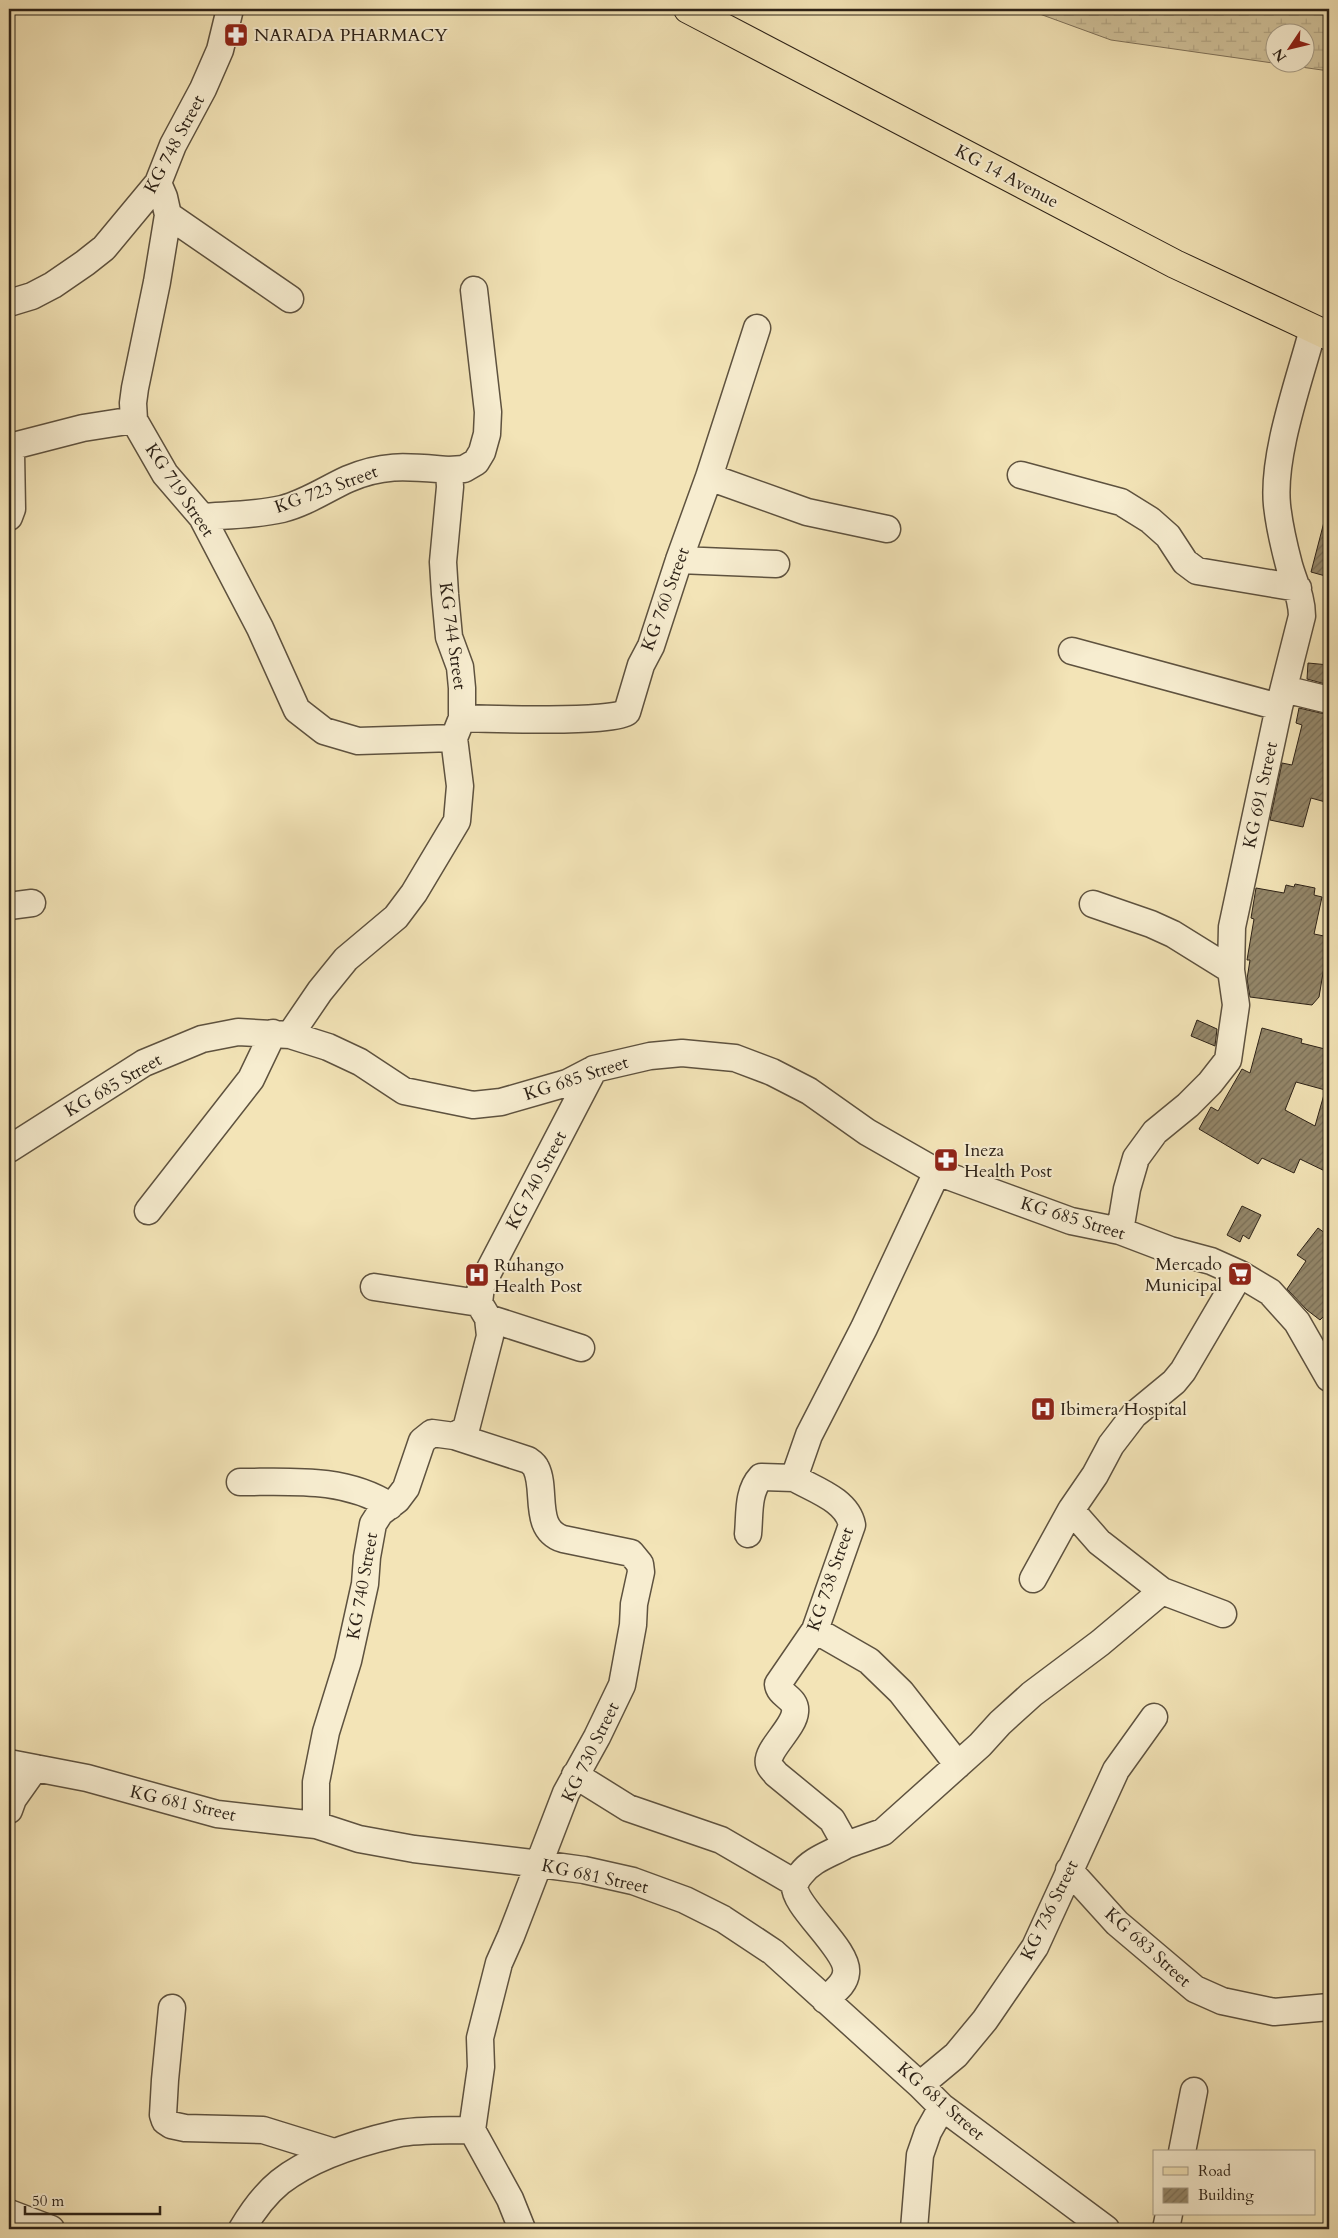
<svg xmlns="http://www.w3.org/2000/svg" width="1338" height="2238" viewBox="0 0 1338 2238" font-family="Cardo,serif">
  <defs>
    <pattern id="wetland-marsh" width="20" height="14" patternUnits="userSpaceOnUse" patternTransform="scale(1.25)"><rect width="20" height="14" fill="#d1c39c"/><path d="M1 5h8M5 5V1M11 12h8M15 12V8" fill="none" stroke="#b4a786"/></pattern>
    <pattern id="building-hatch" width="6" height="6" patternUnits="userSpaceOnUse" patternTransform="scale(1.25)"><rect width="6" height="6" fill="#94876a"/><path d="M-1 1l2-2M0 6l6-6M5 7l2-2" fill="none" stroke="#796e56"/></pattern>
  </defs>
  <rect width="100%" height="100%" fill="#f3e4b7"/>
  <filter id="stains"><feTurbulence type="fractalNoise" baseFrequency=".004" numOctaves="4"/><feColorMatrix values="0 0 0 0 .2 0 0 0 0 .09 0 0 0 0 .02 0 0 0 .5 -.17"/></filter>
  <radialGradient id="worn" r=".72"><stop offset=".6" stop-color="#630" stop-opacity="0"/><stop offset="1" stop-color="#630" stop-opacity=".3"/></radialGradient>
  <path fill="url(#wetland-marsh)" stroke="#7f725a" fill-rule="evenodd" d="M 1026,9 L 1329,9 L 1329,71 L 1111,40 ZM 1276,32 L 1306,32 L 1306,62 L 1276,62 Z"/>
  <path fill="url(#building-hatch)" stroke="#2d2217" d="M 1324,522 L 1329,523 L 1329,577 L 1311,572 Z
    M 1308,663 L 1329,665 L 1329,685 L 1307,679 Z
    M 1299,708 L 1329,715 L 1329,803 L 1311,798 L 1303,827 L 1270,820 L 1282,763 L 1292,765 L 1302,725 L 1296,723 Z
    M 1295,884 L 1315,888 L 1314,895 L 1322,897 L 1314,934 L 1329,937 L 1319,997 L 1312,1005 L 1250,997 L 1247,979 L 1250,960 L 1247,960 L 1254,919 L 1251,918 L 1256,888 L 1284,893 L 1286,885 L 1294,887 Z
    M 1197,1020 L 1217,1029 L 1215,1046 L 1191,1036 Z
    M 1262,1028 L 1302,1039 L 1301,1043 L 1329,1050 L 1329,1091 L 1296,1082 L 1285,1110 L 1315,1126 L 1325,1091 L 1329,1091 L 1329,1173 L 1300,1159 L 1294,1173 L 1262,1158 L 1258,1164 L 1199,1129 L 1211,1107 L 1218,1111 L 1242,1069 L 1250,1073 Z
    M 1242,1206 L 1261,1215 L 1249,1239 L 1243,1235 L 1240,1242 L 1227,1235 Z
    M 1318,1228 L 1329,1236 L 1329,1322 L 1323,1317 L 1320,1320 L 1307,1310 L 1287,1289 L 1306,1261 L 1297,1255 Z"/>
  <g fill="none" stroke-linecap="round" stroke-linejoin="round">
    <defs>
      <path id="minor" d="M 158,183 L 164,197 L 168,215 L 157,282 L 135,388 L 133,403 L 134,420 L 165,474 L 202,517 L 260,628 L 297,710 L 324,731 L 358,741 L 454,738
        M 168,215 L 290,299
        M 9,303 L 32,296 L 53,285 L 85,263 L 104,248 L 158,183 L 173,145 L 203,89 L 220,50 L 230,9
        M 1021,475 L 1121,502 L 1150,520 L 1168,536 L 1185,562 L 1197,571 L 1298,588
        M 709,477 L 807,512 L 887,529
        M 9,517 L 12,509 L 11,452 L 17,445 L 83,428 L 134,420
        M 202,517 C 228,515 257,515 282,509 C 306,503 326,489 348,479 C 385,463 410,467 449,470
        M 679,560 L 776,564
        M 1072,651 L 1279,707
        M 1284,689 L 1329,700
        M 462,718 C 487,719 614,723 627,712 L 641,665 L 651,646 L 679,560 L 709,477 L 757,328
        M 1093,904 L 1151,924 L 1173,934 L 1231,970
        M 9,906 L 32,903
        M 290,1035 L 320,991 L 346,959 L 396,917 L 414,893 L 457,821 L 460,786 L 454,738 L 462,718 L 462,688 L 460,667 L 449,637 L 445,594 L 443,562 L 450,487 L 449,470 L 464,469 L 476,462 L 482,452 L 487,434 L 488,412 L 474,290
        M 9,1149 L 144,1063 L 202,1039 L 238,1032 L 290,1035 L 328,1047 L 360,1062 L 404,1091 L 473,1105 L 501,1102 L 567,1083 L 594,1069 L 650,1056 L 682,1053 L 735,1058 L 772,1072 L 809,1091 L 867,1132 L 937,1172 L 1071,1221 L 1120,1231 L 1170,1250 L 1211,1261 L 1240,1274 L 1270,1292 L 1297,1322 L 1329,1378
        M 148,1211 L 251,1079 L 273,1033
        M 1120,1231 L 1127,1189 L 1136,1158 L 1155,1132 L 1188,1105 L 1210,1083 L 1228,1060 L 1236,1005 L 1231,970 L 1232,927 L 1279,707 L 1302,616 C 1302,597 1294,583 1289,565 C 1284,546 1279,524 1277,505 C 1272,454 1300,379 1313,329
        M 374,1287 L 479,1303
        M 488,1318 L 581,1348
        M 454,1436 L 528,1460 C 531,1462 535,1465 536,1468 C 547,1490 532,1529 563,1539 L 631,1553 L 640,1564 L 641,1572 L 634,1604 L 633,1625 L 622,1685 L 597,1737 L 566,1793 L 511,1936 L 499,1963 L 480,2038 L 481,2067 L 472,2130 L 510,2199 L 522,2229
        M 240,1482 C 291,1482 345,1477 390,1506
        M 748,1534 C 750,1515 747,1492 761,1477 L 794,1478
        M 1033,1579 L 1071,1510
        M 1223,1614 L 1162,1591 L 1099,1542 L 1071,1510 L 1095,1475 L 1111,1445 L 1134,1415 L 1174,1382 L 1183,1371 L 1240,1274
        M 815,1630 L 869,1661 L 901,1692 L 958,1765
        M 9,1763 L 87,1778 L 217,1814 L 316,1825 L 359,1839 L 414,1849 L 540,1864 L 584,1870 L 633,1881 L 685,1900 L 723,1919 L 773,1952 L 920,2085 L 942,2107 L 1106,2229
        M 575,1775 L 628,1808 L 721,1840 L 795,1883
        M 9,1810 L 13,1799 L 35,1768
        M 316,1825 L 316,1782 L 326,1732 L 348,1661 L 365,1584 L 367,1557 L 373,1524 L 380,1513 L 397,1500 L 406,1488 L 422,1441 L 432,1433 L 454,1436 L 466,1429 L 490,1336 L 488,1318 L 479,1303 L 481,1286 L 594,1069
        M 846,1845 L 883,1832 L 980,1745 L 1000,1723 L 1032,1694 L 1100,1643 L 1162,1591
        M 1069,1870 L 1117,1923 L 1195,1989 L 1222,2001 L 1274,2012 L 1329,2007
        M 825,2000 C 833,1992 845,1985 846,1973 C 850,1950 791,1905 795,1884 C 796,1881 799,1876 801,1874 C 812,1859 831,1854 846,1845 L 832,1820 L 776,1774 C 774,1771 770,1768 769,1764 C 765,1751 794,1728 795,1712 C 797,1698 779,1696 778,1684 L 815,1630 L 852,1525 C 847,1500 815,1490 794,1478 L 809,1435 L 864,1328 L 937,1172
        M 172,2008 L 165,2080 L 163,2115 L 165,2121 L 171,2125 L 185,2128 L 263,2130 L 334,2152
        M 920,2085 L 956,2055 L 985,2020 L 1035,1947 L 1116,1770 L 1154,1717
        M 1182,2152 L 1194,2091
        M 9,2213 L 51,2229
        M 242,2229 C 252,2212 264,2195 280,2182 C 312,2157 357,2143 396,2134 C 420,2129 448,2131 472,2130
        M 914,2229 L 920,2155 L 928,2132 L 942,2107
        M 1166,2229 L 1169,2214"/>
      <path id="major" d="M 688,9 L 1175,264 L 1329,336"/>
    </defs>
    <use href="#minor" stroke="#5e523f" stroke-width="29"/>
    <use href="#major" stroke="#2d2217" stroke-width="30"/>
    <use href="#minor" stroke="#f7edd0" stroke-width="26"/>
    <use href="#major" stroke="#f3e4b7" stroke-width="28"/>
  </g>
  <defs>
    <symbol id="pharmacy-square" viewBox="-11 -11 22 22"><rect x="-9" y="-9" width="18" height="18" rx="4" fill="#8f2418" stroke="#f7edd0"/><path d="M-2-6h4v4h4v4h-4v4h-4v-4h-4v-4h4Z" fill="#fff"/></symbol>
    <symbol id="supermarket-square" viewBox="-11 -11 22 22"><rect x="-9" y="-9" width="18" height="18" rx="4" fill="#8f2418" stroke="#f7edd0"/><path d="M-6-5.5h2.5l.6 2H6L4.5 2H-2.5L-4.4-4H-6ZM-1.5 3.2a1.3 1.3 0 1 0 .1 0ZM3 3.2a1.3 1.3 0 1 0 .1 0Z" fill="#fff"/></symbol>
    <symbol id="hospital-square" viewBox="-11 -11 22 22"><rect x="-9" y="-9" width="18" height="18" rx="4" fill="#8f2418" stroke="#f7edd0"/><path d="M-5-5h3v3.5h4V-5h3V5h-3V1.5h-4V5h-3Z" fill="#fff"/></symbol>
  </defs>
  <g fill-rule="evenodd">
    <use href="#pharmacy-square" x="222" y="21" width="28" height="28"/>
    <use href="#pharmacy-square" x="932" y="1146" width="28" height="28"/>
    <use href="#supermarket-square" x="1226" y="1260" width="28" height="28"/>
    <use href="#hospital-square" x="463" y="1261" width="28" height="28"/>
    <use href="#hospital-square" x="1029" y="1395" width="28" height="28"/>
  </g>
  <g text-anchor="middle" stroke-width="4" stroke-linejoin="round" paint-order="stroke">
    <g font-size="18" fill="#2d2217" stroke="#f7edd0" text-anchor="start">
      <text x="254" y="41">NARADA PHARMACY</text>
      <text x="964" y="1156">Ineza<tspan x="964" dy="21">Health Post</tspan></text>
      <text x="1222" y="1270" text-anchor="end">Mercado<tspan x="1222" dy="21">Municipal</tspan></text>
      <text x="494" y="1271">Ruhango<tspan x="494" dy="21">Health Post</tspan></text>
      <text x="1060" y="1415">Ibimera Hospital</text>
    </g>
    <g font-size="18" fill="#2d2217" stroke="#f7edd0">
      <text transform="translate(174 144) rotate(-62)" y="6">KG 748 Street</text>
      <text transform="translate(1007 176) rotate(28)" y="6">KG 14 Avenue</text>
      <text transform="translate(326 489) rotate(-20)" y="6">KG 723 Street</text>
      <text transform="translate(180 490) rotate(56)" y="6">KG 719 Street</text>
      <text transform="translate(665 599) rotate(-70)" y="6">KG 760 Street</text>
      <text transform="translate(453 636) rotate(82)" y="6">KG 744 Street</text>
      <text transform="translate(1260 795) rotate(-78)" y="6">KG 691 Street</text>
      <text transform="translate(576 1078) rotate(-18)" y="6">KG 685 Street</text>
      <text transform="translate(113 1085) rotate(-30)" y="6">KG 685 Street</text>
      <text transform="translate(536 1180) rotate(-62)" y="6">KG 740 Street</text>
      <text transform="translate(1073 1218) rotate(17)" y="6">KG 685 Street</text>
      <text transform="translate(830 1579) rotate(-71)" y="6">KG 738 Street</text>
      <text transform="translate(362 1586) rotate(-80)" y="6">KG 740 Street</text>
      <text transform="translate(590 1752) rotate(-64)" y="6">KG 730 Street</text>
      <text transform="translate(183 1803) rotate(13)" y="6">KG 681 Street</text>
      <text transform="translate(595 1876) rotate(12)" y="6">KG 681 Street</text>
      <text transform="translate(1049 1910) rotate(-64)" y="6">KG 736 Street</text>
      <text transform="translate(1148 1947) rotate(42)" y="6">KG 683 Street</text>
      <text transform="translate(941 2101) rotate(41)" y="6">KG 681 Street</text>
    </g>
  </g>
  <rect width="1338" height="2238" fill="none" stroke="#f3e4b7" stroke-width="30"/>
  <rect x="10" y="10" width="1318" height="2218" fill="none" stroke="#2d2217" stroke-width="2.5"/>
  <rect x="15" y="15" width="1308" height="2208" fill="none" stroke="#2d2217"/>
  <rect x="1153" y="2150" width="162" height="65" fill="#f7edd0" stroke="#a69c86"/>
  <rect x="1163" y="2167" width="25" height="8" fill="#f3e4b7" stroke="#a69c86"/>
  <text x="1198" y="2176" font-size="15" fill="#2d2217">Road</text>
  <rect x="1163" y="2188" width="25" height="15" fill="url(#building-hatch)" stroke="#a69c86"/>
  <text x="1198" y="2200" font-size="15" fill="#2d2217">Building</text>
  <g transform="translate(1290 48) rotate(235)"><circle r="24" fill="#f7edd0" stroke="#a69c86"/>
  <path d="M0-4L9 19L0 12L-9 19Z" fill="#8f2418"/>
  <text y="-8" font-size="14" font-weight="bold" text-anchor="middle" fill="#2d2217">N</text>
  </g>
  <path d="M25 2206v8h135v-8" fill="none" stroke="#2d2217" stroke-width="2.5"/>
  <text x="32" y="2206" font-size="15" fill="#2d2217" stroke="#f7edd0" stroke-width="4" paint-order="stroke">50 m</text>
  <rect width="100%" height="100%" filter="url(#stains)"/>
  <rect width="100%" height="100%" fill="url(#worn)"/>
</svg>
